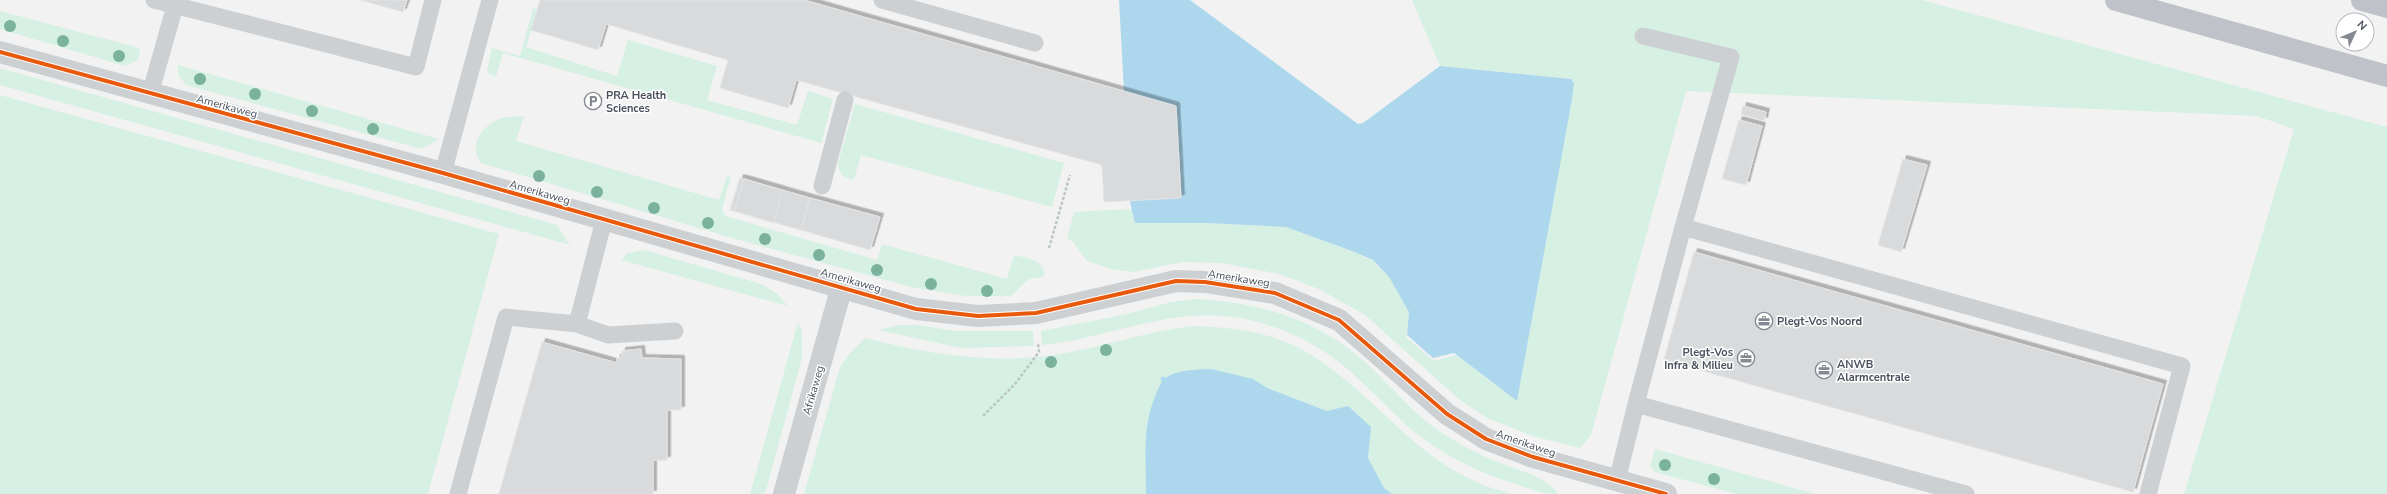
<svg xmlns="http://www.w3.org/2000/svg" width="2387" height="494" viewBox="0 0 2387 494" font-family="'Nunito Sans',sans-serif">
  <defs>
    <filter id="shadow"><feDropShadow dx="3.5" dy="-3.5" stdDeviation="0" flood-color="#0004"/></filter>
  </defs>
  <rect width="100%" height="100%" fill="#f2f2f2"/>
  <path fill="#d7f0e4" d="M 1412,0 L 1922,0 L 2387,127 L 2387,494 L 2184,494 L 2294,129 L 2257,116 L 1686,91 L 1591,435 L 1580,448 L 1533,436 L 1487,418 L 1460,400 L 1365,315 L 1321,290 L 1280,274 L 1221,263 L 1183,262 L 1133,272 L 1111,269 L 1087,261 L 1073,242 L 1067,238 L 1074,212 L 1132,209 L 1135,223 L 1207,223 L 1286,227 L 1352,251 L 1373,261 L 1389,277 L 1409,312 L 1406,337 L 1434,361 L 1456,355 L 1517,401 L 1574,83 L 1571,79 L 1440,66 Z
    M 533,8 L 537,10 L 526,47 L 617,76 L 628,40 L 717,66 L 707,100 L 797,125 L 808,91 L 833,99 L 821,143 L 503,53 L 496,77 L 489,74 L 487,70 L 492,48 L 520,56 Z
    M 0,11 L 140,48 L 138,60 L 125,66 L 0,29 Z
    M 178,65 L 439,139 L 422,149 L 186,85 L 178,75 Z
    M 0,68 L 557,225 L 570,245 L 0,85 Z
    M 0,95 L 499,234 L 428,494 L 0,494 Z
    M 855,104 L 1064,163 L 1052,207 L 861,155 L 854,180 C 843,178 839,174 838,163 Z
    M 524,116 L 516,141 L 719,200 L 727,176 L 731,177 L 722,209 L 725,216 L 877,260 L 882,244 L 1007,279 L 1014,255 C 1027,258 1042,259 1045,274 L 1042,277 L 1029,279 L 1011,296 L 966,296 L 915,288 L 739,240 L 481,163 C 467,144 483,125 502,118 C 508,116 517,117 524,116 Z
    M 644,250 L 761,284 L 776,293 L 788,306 L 621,260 L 627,253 Z
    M 1194,299 C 1257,302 1315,318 1364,361 C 1391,385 1415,417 1447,436 C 1463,446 1480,455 1498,462 C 1519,471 1544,475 1558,494 C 1541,494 1525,487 1509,482 C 1476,471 1446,456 1418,435 C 1391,413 1368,385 1340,363 C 1313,341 1278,326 1245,319 C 1175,304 1111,338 1042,345 L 1041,331 L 1123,315 L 1171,302 Z
    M 798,322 L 802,331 L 802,358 L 765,494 L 750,494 Z
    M 899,325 L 919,325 L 954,331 L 1033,331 L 1034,346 L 961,348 L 878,330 Z
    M 1191,326 C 1233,327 1276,332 1313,356 C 1386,402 1418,470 1512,494 L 804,494 L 840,367 L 849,354 L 865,338 C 928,354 989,364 1054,355 C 1100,348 1144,332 1191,326 Z
    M 1655,449 L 1816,494 L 1736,494 L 1655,472 L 1650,466 Z"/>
  <path fill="#add7ec" d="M 1119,0 L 1190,0 L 1358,124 L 1363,123 L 1440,66 L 1571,79 L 1574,83 L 1572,99 L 1517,401 L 1454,353 L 1433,358 L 1407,335 L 1409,312 L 1389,277 L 1373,260 L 1352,251 L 1286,227 L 1207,223 L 1135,223 L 1130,202 Z
    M 1211,369 L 1253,379 L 1267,388 L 1327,411 L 1348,406 L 1371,427 L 1368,458 L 1384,488 L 1392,494 L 1146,494 C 1146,450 1141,421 1162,381 L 1160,379 L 1163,376 L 1165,378 C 1179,369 1195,370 1211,369 Z"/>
  <path fill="#d9dadc" stroke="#e3e4e5" filter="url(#shadow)" d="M 360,0 L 407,0 L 403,12 Z
    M 540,0 L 804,0 L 1176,106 L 1181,198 L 1104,202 L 1102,165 L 796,80 L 788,108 L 720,88 L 728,60 L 606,24 L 598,50 L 531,30 Z
    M 1743,106 L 1766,112 L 1764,121 L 1741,114 Z
    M 1739,120 L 1762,126 L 1746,185 L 1722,179 Z
    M 1903,159 L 1927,165 L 1901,252 L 1878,245 Z
    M 740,178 L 810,198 L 801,230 L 730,210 Z
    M 744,179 L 782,190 L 774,223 L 734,211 Z
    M 810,198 L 880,217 L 870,250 L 801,230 Z
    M 1694,252 L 2163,384 L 2133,492 L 1664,360 Z
    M 542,342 L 617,363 L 617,358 L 622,358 L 622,351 L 641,349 L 642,358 L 681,359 L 681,410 L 667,410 L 667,460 L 653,460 L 653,494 L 499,494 Z"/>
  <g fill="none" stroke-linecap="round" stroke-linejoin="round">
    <path stroke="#bbc6c4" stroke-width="2.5" stroke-dasharray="3 2" stroke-linecap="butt" d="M 1049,248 L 1070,175
      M 983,416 L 1015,384 L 1039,352 L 1038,342"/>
    <path stroke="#cdd0d3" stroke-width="17" d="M 154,0 L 416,67 L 433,0
      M 882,0 L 1035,43
      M 1643,36 L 1731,57 L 1683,227
      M 150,94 L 175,6
      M 443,173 L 490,0
      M 822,186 L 845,100
      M 577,324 L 604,220
      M 1636,404 L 1683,227 L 2182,366 L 2148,494
      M 1617,481 L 1636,404 L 1966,494
      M 458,494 L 506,317 L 577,324 L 608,335 L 675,331"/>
    <path stroke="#cdd0d3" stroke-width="22" d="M 0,52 L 443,173 L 916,309 L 978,316 L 1036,313 L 1176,281 L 1205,282 L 1275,293 L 1339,320 L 1447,414 L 1486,439 L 1533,457 L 1666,494
      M 784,494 L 842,286"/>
    <path stroke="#bfc2c8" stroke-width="22" d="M 2116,0 L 2387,76
      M 2362,0 L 2387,7"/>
    <defs>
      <path id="cycleway" d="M 0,52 L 443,173 L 916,309 L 978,316 L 1036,313 L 1176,281 L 1205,282 L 1275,293 L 1339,320 L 1447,414 L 1486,439 L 1533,457 L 1666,494"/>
    </defs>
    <use href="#cycleway" stroke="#fff" stroke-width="6"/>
    <use href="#cycleway" stroke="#e8590c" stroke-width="4"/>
  </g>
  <g fill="#7bb29e">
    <circle cx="10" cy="26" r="6"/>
    <circle cx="63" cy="41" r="6"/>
    <circle cx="119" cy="56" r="6"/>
    <circle cx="200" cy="79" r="6"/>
    <circle cx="255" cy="94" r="6"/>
    <circle cx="312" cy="111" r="6"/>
    <circle cx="373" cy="129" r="6"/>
    <circle cx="539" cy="176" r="6"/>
    <circle cx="597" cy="192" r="6"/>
    <circle cx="654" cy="208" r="6"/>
    <circle cx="708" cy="223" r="6"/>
    <circle cx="765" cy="239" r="6"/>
    <circle cx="819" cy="255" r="6"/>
    <circle cx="877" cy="270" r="6"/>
    <circle cx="931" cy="284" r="6"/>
    <circle cx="987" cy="291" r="6"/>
    <circle cx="1106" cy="350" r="6"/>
    <circle cx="1051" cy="362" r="6"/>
    <circle cx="1665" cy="465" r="6"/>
    <circle cx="1714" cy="479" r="6"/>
  </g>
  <defs>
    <symbol id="parking-ring" viewBox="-11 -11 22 22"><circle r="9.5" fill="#fff" stroke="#848992" stroke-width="1.5"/><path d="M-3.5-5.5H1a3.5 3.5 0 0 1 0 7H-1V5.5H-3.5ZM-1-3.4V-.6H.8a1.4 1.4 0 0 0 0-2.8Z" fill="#848992"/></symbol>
    <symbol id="office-ring" viewBox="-11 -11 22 22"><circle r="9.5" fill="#fff" stroke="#848992" stroke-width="1.5"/><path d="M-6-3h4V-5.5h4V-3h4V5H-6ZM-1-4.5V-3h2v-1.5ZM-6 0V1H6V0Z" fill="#848992"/></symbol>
  </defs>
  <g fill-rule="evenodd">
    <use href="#parking-ring" x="583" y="91" width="20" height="20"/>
    <use href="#office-ring" x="1754" y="311" width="20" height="20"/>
    <use href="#office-ring" x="1736" y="348" width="20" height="20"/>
    <use href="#office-ring" x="1814" y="360" width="20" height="20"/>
  </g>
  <g text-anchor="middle" stroke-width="3" stroke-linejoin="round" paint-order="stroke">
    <g font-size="11" font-weight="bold" fill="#49515e" stroke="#fff" text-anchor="start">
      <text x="606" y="99">PRA Health<tspan x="606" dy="13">Sciences</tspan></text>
      <text x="1777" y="325">Plegt-Vos Noord</text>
      <text x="1733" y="356" text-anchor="end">Plegt-Vos<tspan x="1733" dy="13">Infra &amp; Milieu</tspan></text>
      <text x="1837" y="368">ANWB<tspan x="1837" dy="13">Alarmcentrale</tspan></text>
    </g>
    <g font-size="11" fill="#49515e" stroke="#fff">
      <text transform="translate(227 106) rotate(15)" y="4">Amerikaweg</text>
      <text transform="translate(540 192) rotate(16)" y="4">Amerikaweg</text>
      <text transform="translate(1239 278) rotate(9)" y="4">Amerikaweg</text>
      <text transform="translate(851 280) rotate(16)" y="4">Amerikaweg</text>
      <text transform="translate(813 390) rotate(-74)" y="4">Afrikaweg</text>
      <text transform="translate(1526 443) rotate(19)" y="4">Amerikaweg</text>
    </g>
  </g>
  <g transform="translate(2355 32) rotate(46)"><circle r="19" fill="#ffffff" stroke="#b6b9bf"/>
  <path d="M0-3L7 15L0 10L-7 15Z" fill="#848992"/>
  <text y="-6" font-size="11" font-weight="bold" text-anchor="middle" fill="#49515e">N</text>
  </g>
</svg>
